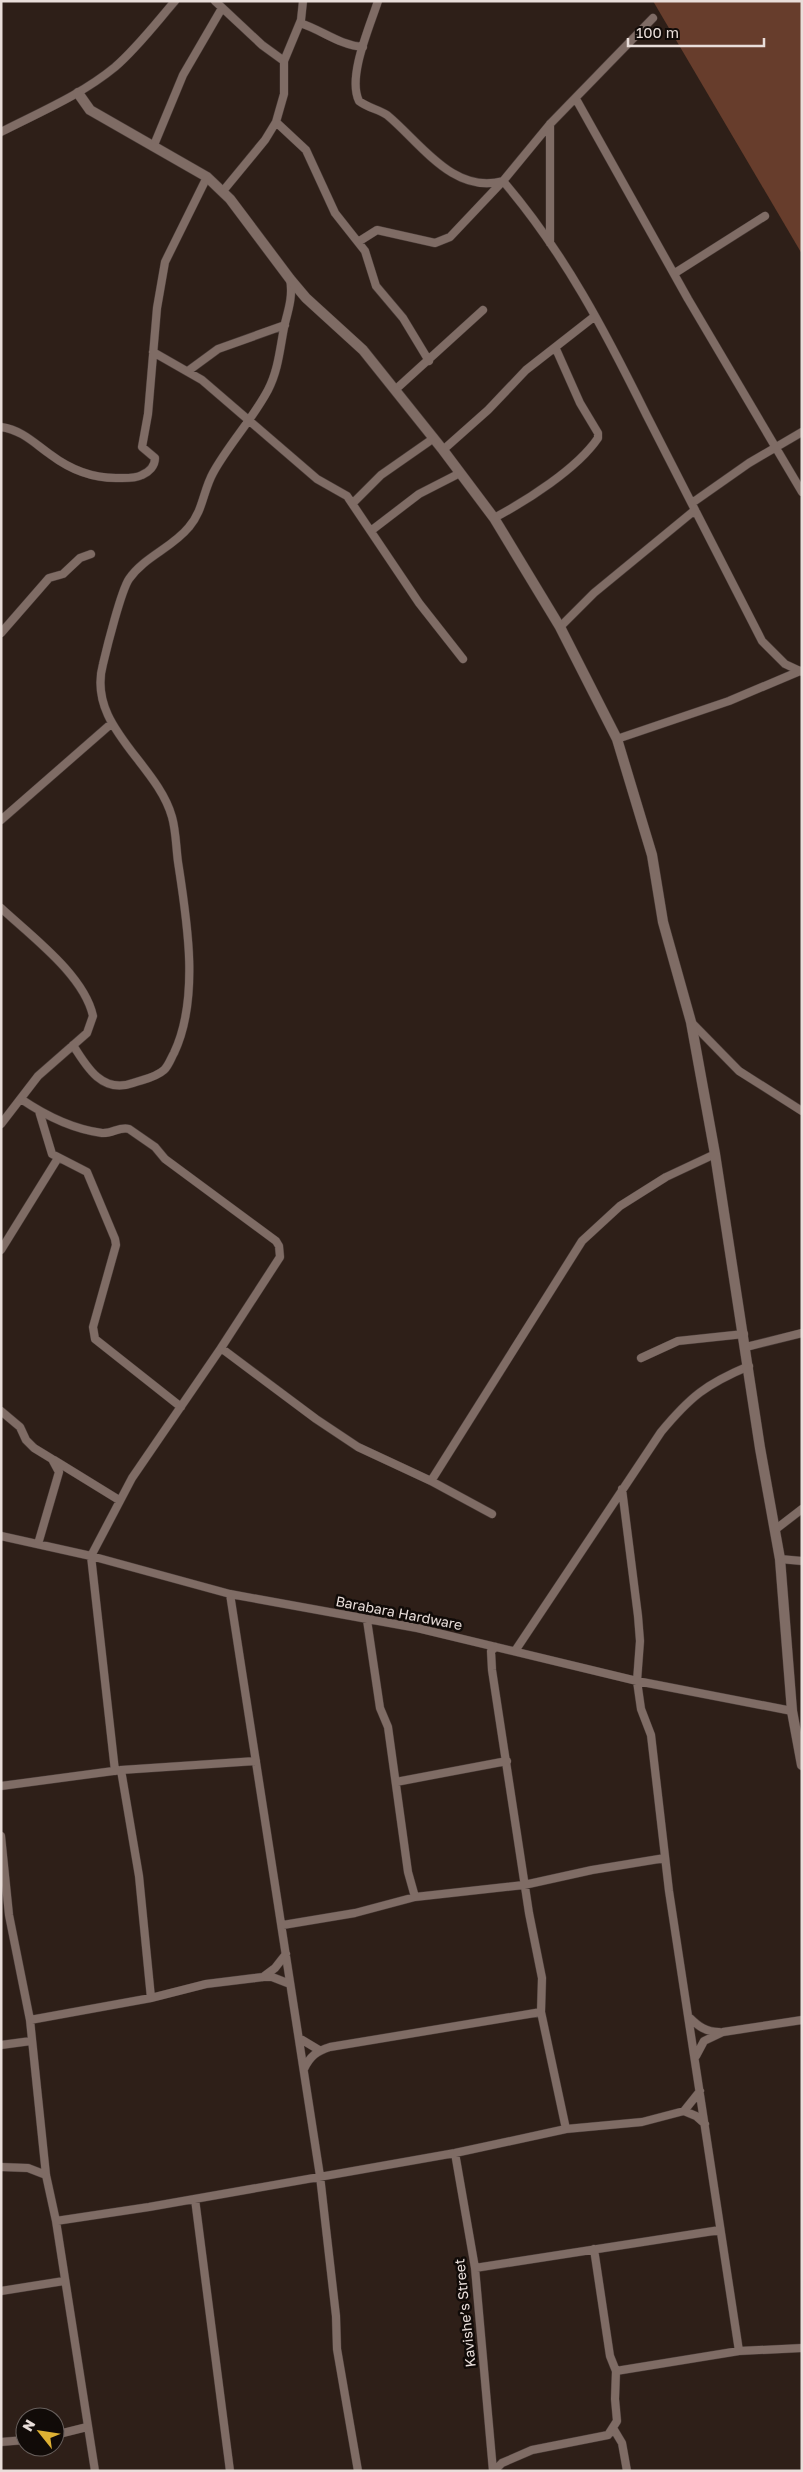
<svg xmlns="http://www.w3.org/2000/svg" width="803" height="2472" viewBox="0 0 803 2472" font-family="'Golos Text',sans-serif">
  <rect width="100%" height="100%" fill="#2e1f18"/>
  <path fill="#673d2c" d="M 653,1 L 802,1 L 802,254 Z"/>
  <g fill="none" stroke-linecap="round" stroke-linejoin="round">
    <defs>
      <path id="minor" d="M 215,1 L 262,45 L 284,61
        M 378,1 C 370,26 347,77 359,101 C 368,108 378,109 387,115 C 420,142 453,195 503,181 C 564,252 606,333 647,416 C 685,491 723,566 762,641 L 785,664 L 802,672
        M 300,23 C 322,30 339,45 363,47
        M 576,99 L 688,299 L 802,492
        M 276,122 L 306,150 L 335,213 L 365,251 L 376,286 L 403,318 L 429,361
        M 1,132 C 40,112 81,95 115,67 C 137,48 156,23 175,1
        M 154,145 L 183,75 L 222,8
        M 223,191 L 265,140 L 276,122 L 284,94 L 284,61 L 301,20 L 303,1
        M 358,242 L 377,230 L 435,243 L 450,237 L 503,181 L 550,124 L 653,18
        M 550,243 L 550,124
        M 675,273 L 765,216
        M 153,352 L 202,380 L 317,479 L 347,496 L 419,603 L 463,659
        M 188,371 L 218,349 L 285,325
        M 395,390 L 483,310
        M 1,427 C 22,430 34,443 51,455 C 71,470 91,478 116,478 C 124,478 134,479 142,475 C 149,472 155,466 155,458 L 142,447 L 148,414 L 157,308 L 165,262 L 207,177
        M 443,450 L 488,410 L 526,370 L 595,316
        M 353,503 L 381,475 L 434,438
        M 692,503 L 749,463 L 802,432
        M 494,518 C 526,501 577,469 598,438 L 598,433 L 580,403 L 556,349
        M 372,530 L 419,494 L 460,473
        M 560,627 L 594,593 L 695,510
        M 1,633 L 49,578 L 63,574 L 80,558 L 91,554
        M 617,739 L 729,701 L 800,671
        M 1,820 L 112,723
        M 1,908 C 31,936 84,975 93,1016 L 87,1033 L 38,1076 L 1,1124
        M 691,1022 L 739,1071 L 802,1111
        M 73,1045 C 87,1068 103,1094 133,1083 C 144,1079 155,1078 164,1070 C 169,1065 171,1058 174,1053 C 200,998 187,920 178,862 C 176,847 176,831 172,817 C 157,763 86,726 103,664 C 107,647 121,591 129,579 C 144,557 172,548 189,527 C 203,511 203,491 213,473 C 229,444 252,420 268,390 C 279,369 280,346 285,323 C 289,308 293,295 290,279
        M 21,1099 C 46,1116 72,1129 102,1133 C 112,1134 120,1126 129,1129 L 155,1147 L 165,1159 L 276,1241 L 279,1246 L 280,1257 L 221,1348 L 132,1478 L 91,1556 L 115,1771
        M 39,1111 L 52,1154 L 87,1172 L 115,1239 L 116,1245 L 93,1327 L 95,1339 L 181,1407
        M 1,1250 L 58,1158
        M 746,1347 L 802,1333
        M 221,1348 L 316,1419 L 358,1447 L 431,1481 L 492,1514
        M 641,1358 L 678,1341 L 744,1334
        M 1,1411 L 20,1427 L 26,1440 L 34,1448 L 52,1459 L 59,1472 L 38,1544
        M 54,1460 L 119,1500
        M 431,1481 L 582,1241 L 620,1206 L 666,1177 L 715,1154
        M 622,1489 L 638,1616 L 640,1641 L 637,1681 L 641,1709 L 651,1735 L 669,1891 L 739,2351
        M 776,1529 L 802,1509
        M 1,1536 L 91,1556 L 230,1594 L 417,1628 L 637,1681 L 792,1711
        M 780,1559 L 802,1561
        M 230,1594 L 320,2176 L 336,2316 L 337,2349 L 358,2471
        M 367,1620 L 380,1708 L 388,1727 L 408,1872 L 415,1897
        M 496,1647 L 491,1651 L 492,1670 L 529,1913 L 542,1978 L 541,2012 L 566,2129
        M 515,1651 L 661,1432 C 690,1397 706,1384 749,1366
        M 121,1770 L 139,1876 L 151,1998
        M 396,1782 L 507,1761
        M 1,1786 L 121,1770 L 256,1761
        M 1,1836 L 9,1915 L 30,2020 L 46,2175 L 56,2221 L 95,2471
        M 283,1925 L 355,1913 L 415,1897 L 524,1885 L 592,1870 L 665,1858
        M 263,1977 L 275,1968 L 286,1954
        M 690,2018 C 698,2026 706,2032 719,2032
        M 30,2020 L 151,1998 L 206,1984 L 263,1977 L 272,1977 L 290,1984
        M 299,2038 L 319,2050
        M 1,2045 L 31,2041
        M 696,2056 L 704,2041 L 723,2032 L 802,2020
        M 304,2069 C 310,2056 317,2051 330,2047 L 541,2012
        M 684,2111 L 700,2091
        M 455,2153 L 475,2268 L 493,2471
        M 1,2167 L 28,2168 L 46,2175
        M 195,2199 L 230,2471
        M 56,2221 L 149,2207 L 455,2153 L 566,2129 L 642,2122 L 684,2111 L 696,2116 L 705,2124
        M 594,2249 L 610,2356 L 616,2371
        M 475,2268 L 720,2230
        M 1,2291 L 64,2281
        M 613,2428 L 622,2443 L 627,2471
        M 55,2435 L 87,2427
        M 1,2442 L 25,2440
        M 494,2471 L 502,2463 L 532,2450 L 608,2435 L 617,2421 L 615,2399 L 616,2371 L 739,2351 L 802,2348"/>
      <path id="tertiary" d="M 78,93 L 90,110 L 207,177 L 230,199 L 290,279 L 306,298 L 363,350 L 443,450 L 494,518 L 560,627 L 617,739 L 652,855 L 663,922 L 691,1022 L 715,1154 L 760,1448 L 780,1559 L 792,1711 L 802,1765"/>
    </defs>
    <use href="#minor" stroke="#493b37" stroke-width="9"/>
    <use href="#tertiary" stroke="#493b37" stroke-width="11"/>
    <use href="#minor" stroke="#7f6c65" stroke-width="8"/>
    <use href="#tertiary" stroke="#7f6c65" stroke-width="10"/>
  </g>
  <g text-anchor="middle" stroke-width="5" stroke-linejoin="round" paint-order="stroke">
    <g font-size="14" fill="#e9deda" stroke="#110b08">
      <text transform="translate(399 1613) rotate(11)" y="5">Barabara Hardware</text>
      <text transform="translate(465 2313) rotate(-96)" y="5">Kavishe’s Street</text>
    </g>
  </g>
  <rect width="803" height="2472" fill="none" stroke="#e9deda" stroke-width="5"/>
  <g transform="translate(40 2432) rotate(300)"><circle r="24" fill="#110b08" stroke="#675f5c"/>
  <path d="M0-4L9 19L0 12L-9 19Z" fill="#deb133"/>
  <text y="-8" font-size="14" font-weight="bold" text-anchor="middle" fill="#e9deda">N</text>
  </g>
  <path d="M628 38v8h136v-8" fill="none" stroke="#e9deda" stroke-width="2.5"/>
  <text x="636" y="38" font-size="15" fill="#e9deda" stroke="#110b08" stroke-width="4" paint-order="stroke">100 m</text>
</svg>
